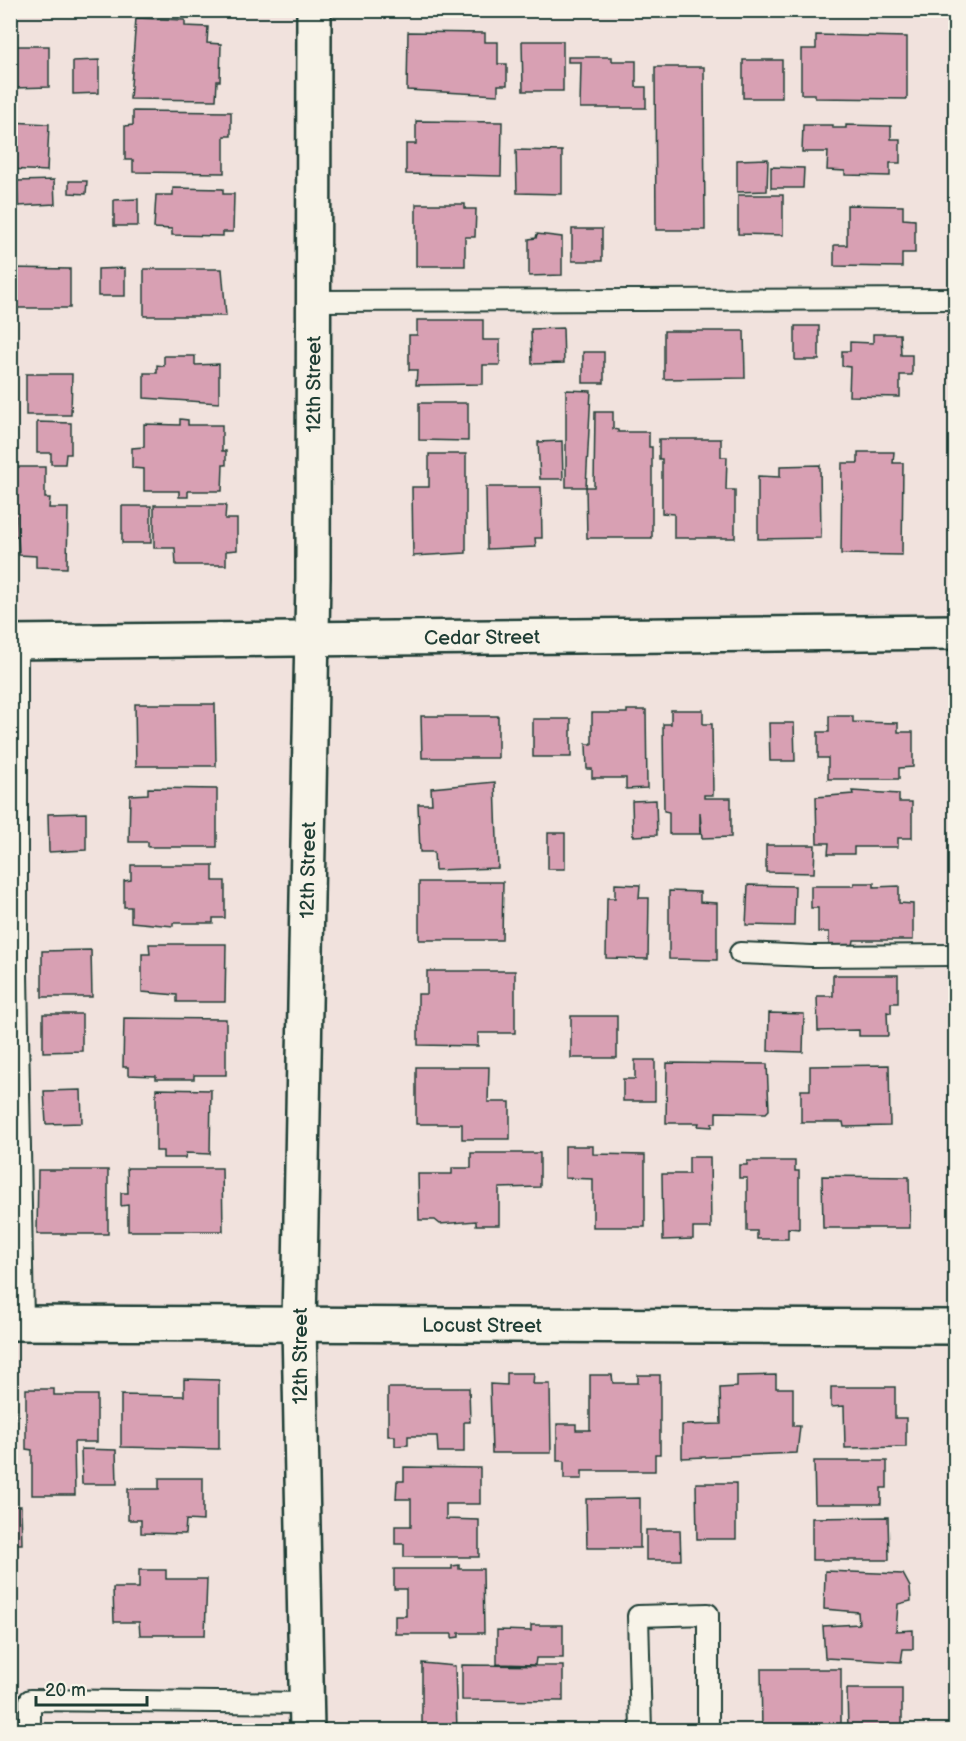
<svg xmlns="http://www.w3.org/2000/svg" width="966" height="1741" viewBox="0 0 966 1741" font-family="'Balsamiq Sans',sans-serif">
  <rect width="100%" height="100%" fill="#f1e2dd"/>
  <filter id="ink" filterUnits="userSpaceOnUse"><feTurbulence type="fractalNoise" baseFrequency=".0167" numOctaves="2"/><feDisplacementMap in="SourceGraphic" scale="12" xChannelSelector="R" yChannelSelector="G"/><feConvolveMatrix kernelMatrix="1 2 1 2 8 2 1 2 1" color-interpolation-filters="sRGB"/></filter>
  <g filter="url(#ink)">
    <path fill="#d8a0b3" stroke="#1f3d34" stroke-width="1.5" d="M 136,18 L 185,20 L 185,26 L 208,27 L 207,43 L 221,44 L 220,81 L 217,81 L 216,100 L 130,99 Z
      M 408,32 L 485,33 L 485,42 L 498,42 L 498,64 L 507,64 L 507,85 L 498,85 L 498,95 L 407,90 Z
      M 816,35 L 907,37 L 907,99 L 815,98 L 815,94 L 801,94 L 801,49 L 816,49 Z
      M 522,41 L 563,41 L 563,91 L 523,91 Z
      M 12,46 L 49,46 L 49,87 L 13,88 Z
      M 568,57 L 612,57 L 612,61 L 636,61 L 636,87 L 646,87 L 646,108 L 580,108 L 581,62 L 568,62 Z
      M 99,60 L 99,93 L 73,94 L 73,61 Z
      M 743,60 L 782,60 L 782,98 L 743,98 Z
      M 655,67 L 704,67 L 705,230 L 656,230 Z
      M 133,111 L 231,112 L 231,136 L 224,136 L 224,173 L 133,172 L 133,160 L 125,160 L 125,126 L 133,125 Z
      M 416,121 L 502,122 L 501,176 L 406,174 L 406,144 L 416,144 Z
      M 10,122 L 49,124 L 47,171 L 10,169 Z
      M 803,125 L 833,125 L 833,128 L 846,128 L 846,125 L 891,126 L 891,139 L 900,139 L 900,163 L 890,163 L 890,176 L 845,175 L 845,171 L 827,170 L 828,152 L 802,152 Z
      M 516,150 L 562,151 L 562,194 L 517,193 Z
      M 768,159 L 767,191 L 737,192 L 737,160 Z
      M 771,167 L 804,168 L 803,188 L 771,188 Z
      M 54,180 L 55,204 L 18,206 L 17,181 Z
      M 69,181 L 87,181 L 86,194 L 69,193 Z
      M 173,188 L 223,189 L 223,194 L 234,194 L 233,232 L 223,232 L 223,236 L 172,235 L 172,229 L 154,228 L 156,195 L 173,195 Z
      M 738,195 L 783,195 L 783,235 L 738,234 Z
      M 138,199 L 138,226 L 114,226 L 114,200 Z
      M 416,204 L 465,204 L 465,209 L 476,209 L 475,237 L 465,237 L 465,266 L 416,266 Z
      M 847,205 L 903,206 L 903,219 L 915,220 L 915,253 L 902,253 L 902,267 L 834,266 L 834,245 L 847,245 Z
      M 572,229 L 602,229 L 602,261 L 572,261 Z
      M 537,234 L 562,237 L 562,275 L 529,276 L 529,239 L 536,238 Z
      M 10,268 L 70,269 L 70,308 L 10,308 Z
      M 125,268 L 125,296 L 98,296 L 98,269 Z
      M 144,269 L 222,269 L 226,316 L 144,316 Z
      M 417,320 L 483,320 L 483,340 L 500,340 L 500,365 L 483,365 L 483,384 L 416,385 L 417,370 L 409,370 L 409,335 L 417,335 Z
      M 795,326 L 819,326 L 819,360 L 795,360 Z
      M 563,328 L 564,363 L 532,364 L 531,329 Z
      M 664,331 L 744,331 L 745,378 L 664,379 Z
      M 873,334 L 900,334 L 901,355 L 912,355 L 912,375 L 900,375 L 900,397 L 849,396 L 850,367 L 842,366 L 842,351 L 850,351 L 850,342 L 873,343 Z
      M 583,352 L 604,352 L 604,383 L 583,383 Z
      M 164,356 L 195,356 L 195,365 L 219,364 L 219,403 L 144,398 L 144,373 L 157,373 L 157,365 L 164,366 Z
      M 26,374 L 72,374 L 71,415 L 26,415 Z
      M 566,390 L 591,391 L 586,487 L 566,487 Z
      M 419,403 L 468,403 L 468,441 L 419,440 Z
      M 595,412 L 613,412 L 613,429 L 618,430 L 618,432 L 649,432 L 649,447 L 652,447 L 652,538 L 587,538 L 586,487 L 594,487 Z
      M 180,419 L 188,420 L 188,425 L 222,425 L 222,451 L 226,451 L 226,465 L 223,465 L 222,491 L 188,491 L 188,497 L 179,497 L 179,491 L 144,491 L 144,469 L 132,468 L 132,448 L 144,447 L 144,424 L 180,425 Z
      M 37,422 L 71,423 L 71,454 L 66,454 L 65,464 L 51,464 L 51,453 L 37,453 Z
      M 659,439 L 721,439 L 721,457 L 727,457 L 726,490 L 735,490 L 735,538 L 674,538 L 674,514 L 662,513 L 662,459 L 659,459 Z
      M 562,441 L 563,479 L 540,479 L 538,442 Z
      M 858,452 L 894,452 L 893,463 L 903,463 L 902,555 L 841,554 L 842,463 L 858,463 Z
      M 429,454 L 466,454 L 466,553 L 413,556 L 412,487 L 429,487 Z
      M 820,465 L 821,538 L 758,539 L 758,476 L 780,477 L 780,466 Z
      M 10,467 L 45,467 L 45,498 L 50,498 L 49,508 L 68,508 L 67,568 L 36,567 L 36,556 L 19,555 L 18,536 L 15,536 L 16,516 L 10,516 Z
      M 486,487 L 541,487 L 542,538 L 535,538 L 536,547 L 487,549 Z
      M 154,505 L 226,505 L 225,519 L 237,519 L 237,550 L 226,551 L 226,565 L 176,565 L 175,548 L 154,548 Z
      M 122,506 L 151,506 L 151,543 L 122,543 Z
      M 135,704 L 215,704 L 216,766 L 136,766 Z
      M 627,710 L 646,710 L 647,788 L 626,789 L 626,778 L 592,778 L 592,769 L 587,769 L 586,744 L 592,744 L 592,713 L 627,713 Z
      M 671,710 L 703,710 L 703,724 L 712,724 L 713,795 L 704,795 L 704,798 L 731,798 L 731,837 L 702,838 L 700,812 L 700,834 L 669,834 L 669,812 L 664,811 L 663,724 L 671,724 Z
      M 421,716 L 498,716 L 498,758 L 422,758 Z
      M 829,716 L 853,716 L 853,722 L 898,723 L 898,732 L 913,732 L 913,767 L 899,768 L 899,779 L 828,779 L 828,758 L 818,758 L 818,732 L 829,732 Z
      M 533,719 L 571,719 L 571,757 L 533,757 Z
      M 769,723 L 794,723 L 795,761 L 770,761 Z
      M 495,782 L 498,868 L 435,870 L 434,852 L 420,852 L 418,804 L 432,804 L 431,788 Z
      M 148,788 L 217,789 L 217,847 L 148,847 L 148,842 L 129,842 L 130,795 L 148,794 Z
      M 852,791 L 899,794 L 899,802 L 912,802 L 912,838 L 898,838 L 898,847 L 854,847 L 854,854 L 828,854 L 829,843 L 817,843 L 816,797 L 853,794 Z
      M 656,800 L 657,835 L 633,836 L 632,801 Z
      M 86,813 L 86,850 L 49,852 L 48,814 Z
      M 548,833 L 565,833 L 565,869 L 548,869 Z
      M 766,845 L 815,845 L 814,873 L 766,872 Z
      M 131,865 L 213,865 L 213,881 L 225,881 L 225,918 L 213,918 L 213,923 L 173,923 L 173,926 L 131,922 L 131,907 L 124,907 L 124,881 L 131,880 Z
      M 419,882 L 503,882 L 502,940 L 419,940 Z
      M 854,883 L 874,883 L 874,887 L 899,886 L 899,903 L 913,904 L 913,940 L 854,940 L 853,946 L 829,946 L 829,932 L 818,932 L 818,908 L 811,908 L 811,886 L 854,886 Z
      M 615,884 L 640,885 L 639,898 L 649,898 L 648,959 L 606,958 L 607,898 L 615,898 Z
      M 748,885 L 795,886 L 794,926 L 746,925 Z
      M 669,891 L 700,892 L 700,902 L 717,903 L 717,960 L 669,959 Z
      M 149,944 L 226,944 L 225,1002 L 177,1002 L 177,995 L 142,992 L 142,954 L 150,954 Z
      M 91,950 L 92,997 L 42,997 L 42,951 Z
      M 427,971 L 515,971 L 515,1033 L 478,1033 L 478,1046 L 418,1045 L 418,994 L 427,994 Z
      M 833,975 L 898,975 L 898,1003 L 891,1003 L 891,1013 L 887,1012 L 888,1036 L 859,1036 L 859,1030 L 818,1031 L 817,996 L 833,996 Z
      M 769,1013 L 804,1014 L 803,1052 L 768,1051 Z
      M 43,1014 L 82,1014 L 82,1051 L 43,1052 Z
      M 571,1016 L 617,1016 L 617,1058 L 571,1058 Z
      M 124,1018 L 226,1019 L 226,1075 L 194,1075 L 194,1079 L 156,1079 L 156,1076 L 128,1075 L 128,1067 L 123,1067 Z
      M 635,1060 L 655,1060 L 655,1101 L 623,1101 L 623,1079 L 635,1079 Z
      M 667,1063 L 767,1064 L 769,1110 L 766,1113 L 716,1112 L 716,1123 L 712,1123 L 712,1127 L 698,1126 L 699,1123 L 666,1123 Z
      M 889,1065 L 890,1126 L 844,1127 L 843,1122 L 801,1122 L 801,1090 L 810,1090 L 810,1066 Z
      M 416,1067 L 489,1067 L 488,1102 L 510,1102 L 510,1139 L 462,1139 L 462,1124 L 416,1124 Z
      M 156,1089 L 211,1090 L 210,1154 L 186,1153 L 185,1158 L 163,1158 L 163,1151 L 156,1151 Z
      M 81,1090 L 82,1123 L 46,1124 L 44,1091 Z
      M 565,1146 L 593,1146 L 593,1154 L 645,1155 L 645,1227 L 593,1227 L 593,1179 L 565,1178 Z
      M 471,1153 L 540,1153 L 540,1187 L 499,1188 L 499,1225 L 476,1225 L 476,1221 L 440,1224 L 435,1220 L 419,1220 L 418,1174 L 452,1174 L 452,1168 L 471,1168 Z
      M 689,1157 L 710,1157 L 711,1228 L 693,1228 L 693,1239 L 663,1240 L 662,1174 L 689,1174 Z
      M 747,1161 L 795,1161 L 795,1171 L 799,1171 L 799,1229 L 788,1228 L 788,1239 L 757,1239 L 757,1231 L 747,1231 L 747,1178 L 739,1178 L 739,1165 L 747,1165 Z
      M 127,1168 L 222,1168 L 223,1231 L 128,1231 L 128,1205 L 121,1206 L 121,1193 L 128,1193 Z
      M 38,1170 L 108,1170 L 108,1234 L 37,1234 Z
      M 822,1176 L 909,1177 L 910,1228 L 823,1228 Z
      M 507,1373 L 534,1373 L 533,1384 L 550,1384 L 551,1453 L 492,1453 L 490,1384 L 507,1385 Z
      M 590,1375 L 612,1375 L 613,1383 L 638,1383 L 638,1375 L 660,1375 L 660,1454 L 655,1454 L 655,1471 L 582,1471 L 582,1479 L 564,1479 L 564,1461 L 557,1461 L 557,1424 L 576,1424 L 576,1430 L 590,1430 Z
      M 776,1375 L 776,1388 L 793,1388 L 793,1426 L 800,1426 L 797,1453 L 682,1458 L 682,1425 L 721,1424 L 720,1388 L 737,1387 L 737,1376 Z
      M 184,1379 L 219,1380 L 219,1449 L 121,1447 L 121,1395 L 184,1396 Z
      M 831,1387 L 895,1387 L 895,1418 L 906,1418 L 906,1447 L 845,1448 L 844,1406 L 831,1407 Z
      M 388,1388 L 469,1388 L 470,1422 L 464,1422 L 464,1452 L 438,1452 L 437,1436 L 408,1436 L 408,1445 L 395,1446 L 395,1436 L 388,1436 Z
      M 26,1389 L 54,1389 L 54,1395 L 97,1395 L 97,1442 L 74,1442 L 75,1495 L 32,1495 L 32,1450 L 26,1449 Z
      M 10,1399 L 16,1399 L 16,1487 L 10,1487 Z
      M 81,1449 L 116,1450 L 117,1484 L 82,1484 Z
      M 814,1461 L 887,1461 L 887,1488 L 881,1488 L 881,1504 L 815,1504 Z
      M 404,1467 L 480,1468 L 480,1504 L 446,1504 L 446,1519 L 479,1520 L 479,1557 L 404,1557 L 404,1544 L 395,1544 L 395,1526 L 411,1526 L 411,1499 L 396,1499 L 397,1481 L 404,1481 Z
      M 159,1478 L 203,1478 L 203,1521 L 186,1520 L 185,1534 L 141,1533 L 141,1520 L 128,1520 L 128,1489 L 159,1489 Z
      M 696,1483 L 736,1483 L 736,1539 L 697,1539 Z
      M 640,1498 L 640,1548 L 587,1548 L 586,1499 Z
      M 10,1506 L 21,1506 L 22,1544 L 10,1544 Z
      M 888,1517 L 889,1560 L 812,1560 L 812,1518 Z
      M 646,1530 L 680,1530 L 681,1560 L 646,1560 Z
      M 459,1565 L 459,1569 L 483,1569 L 484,1633 L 459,1633 L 459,1637 L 452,1638 L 452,1634 L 395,1634 L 395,1616 L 406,1616 L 406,1589 L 394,1589 L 394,1569 L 452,1569 L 452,1566 Z
      M 139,1570 L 166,1570 L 166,1579 L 207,1579 L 205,1635 L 140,1635 L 139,1622 L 114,1622 L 113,1588 L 139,1588 Z
      M 825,1571 L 903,1574 L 910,1587 L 911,1601 L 898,1604 L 896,1631 L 913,1630 L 913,1649 L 903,1649 L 901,1662 L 825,1658 L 823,1626 L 859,1624 L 858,1612 L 824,1609 Z
      M 531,1625 L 563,1625 L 563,1658 L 536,1658 L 535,1665 L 497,1664 L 497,1630 L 531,1631 Z
      M 422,1663 L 455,1666 L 457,1730 L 422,1730 Z
      M 462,1665 L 563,1666 L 563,1701 L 462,1700 Z
      M 761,1669 L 841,1669 L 841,1730 L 762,1730 Z
      M 847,1689 L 902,1689 L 902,1730 L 848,1730 Z"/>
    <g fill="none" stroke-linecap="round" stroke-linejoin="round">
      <defs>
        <path id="service" d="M 314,301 L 956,299
          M 17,643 L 17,974 L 23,1323
          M 740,953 L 812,956 L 956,955
          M 30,1730 L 30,1700 L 306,1703
          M 641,1730 L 638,1616 L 708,1614 L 708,1730"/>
        <g id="minor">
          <path id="s1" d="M 10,642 L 956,632"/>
          <path id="s2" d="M 10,1323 L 956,1327"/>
          <path id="s3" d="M 307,1730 L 299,1325 L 313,578 L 314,10"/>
        </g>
      </defs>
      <use href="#service" stroke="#1f3d34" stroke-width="24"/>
      <use href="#minor" stroke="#1f3d34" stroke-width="38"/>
      <use href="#service" stroke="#f7f3e8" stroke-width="20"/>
      <use href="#minor" stroke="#f7f3e8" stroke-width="33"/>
    </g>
  </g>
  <g text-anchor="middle" stroke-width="5" stroke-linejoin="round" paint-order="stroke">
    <g font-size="20" fill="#1f3d34" stroke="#f7f3e8">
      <text dy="7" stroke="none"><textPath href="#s3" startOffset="1346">12th Street</textPath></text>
      <text dy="7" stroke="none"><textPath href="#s1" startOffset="472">Cedar Street</textPath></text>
      <text dy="7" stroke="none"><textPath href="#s3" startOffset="860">12th Street</textPath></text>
      <text dy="7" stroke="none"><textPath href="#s2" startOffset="472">Locust Street</textPath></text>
      <text transform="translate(300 1356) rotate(-90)" y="7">12th Street</text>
    </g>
  </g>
  <rect width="966" height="1741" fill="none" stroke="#f7f3e8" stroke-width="36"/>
  <rect x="18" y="18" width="930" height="1705" fill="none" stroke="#1f3d34" stroke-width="2" filter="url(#ink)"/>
  <path d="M36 1696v9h111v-9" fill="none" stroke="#1f3d34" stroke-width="3"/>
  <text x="45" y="1696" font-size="18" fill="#1f3d34" stroke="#f7f3e8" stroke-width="4.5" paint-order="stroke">20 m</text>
</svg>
